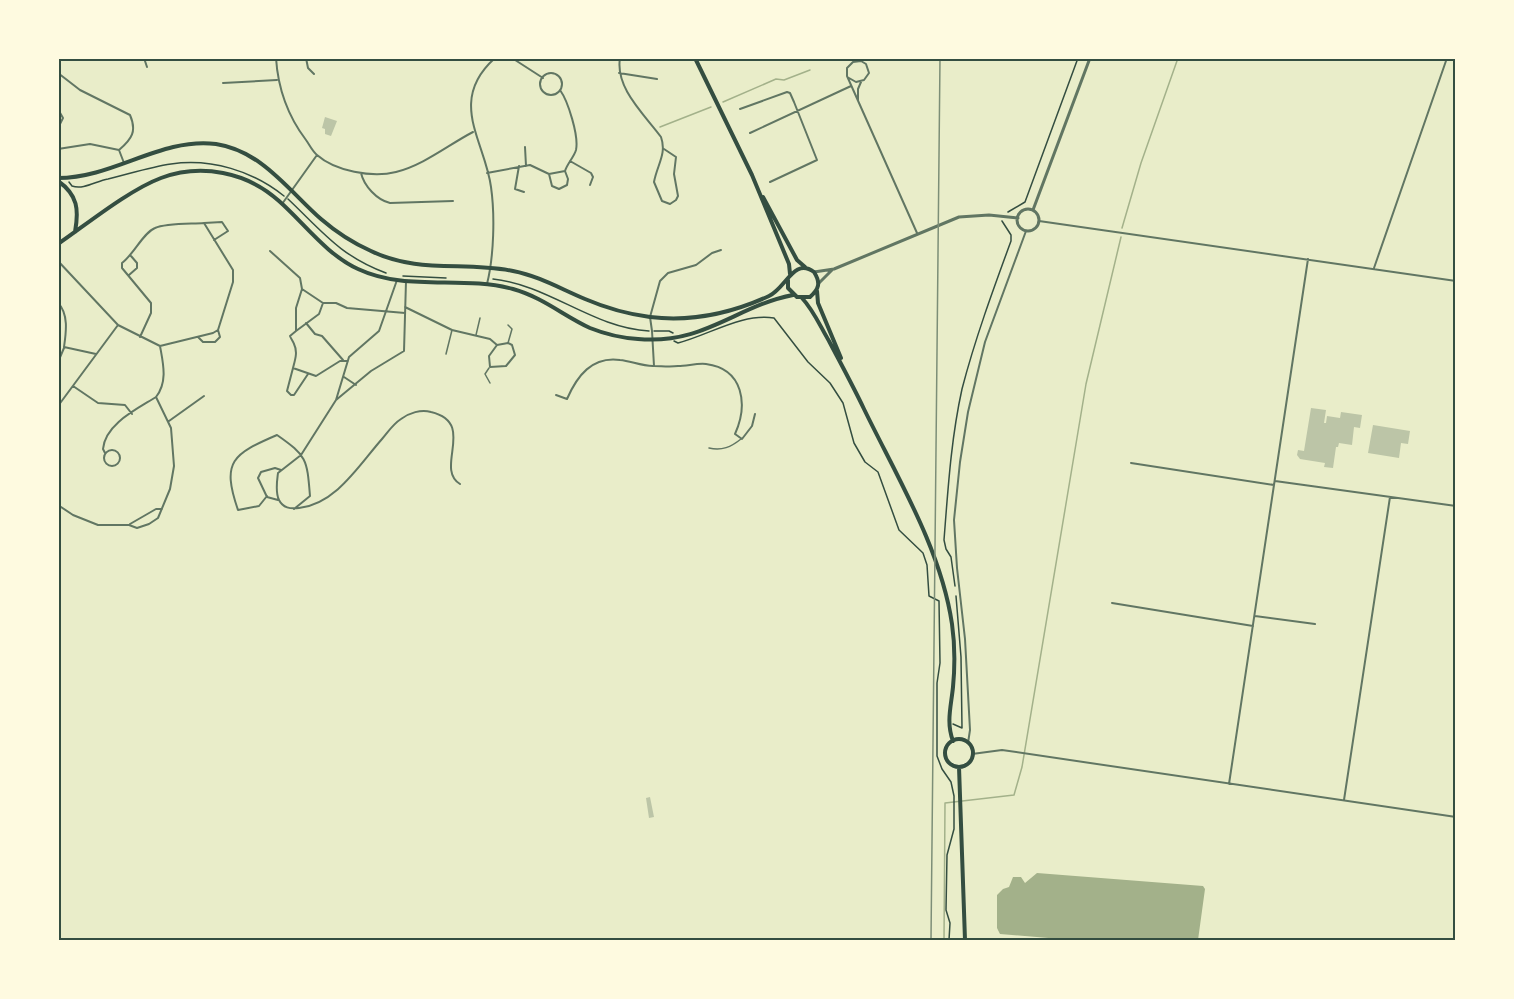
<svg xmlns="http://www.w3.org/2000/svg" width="1514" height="999" viewBox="0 0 1514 999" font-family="'Open Sans',sans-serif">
  <rect width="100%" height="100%" fill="#e9edc9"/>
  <path fill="#a3b18a" d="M 1037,873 L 1203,886 L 1205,889 L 1198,940 L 1072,940 L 1000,934 L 997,928 L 997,895 L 1003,889 L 1009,887 L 1013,877 L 1021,877 L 1025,883 Z"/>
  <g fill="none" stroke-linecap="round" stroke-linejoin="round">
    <path stroke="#a3b18a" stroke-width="1.5" d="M 723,102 L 776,79 L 784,80 L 810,70
      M 660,127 L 711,107
      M 1122,228 L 1141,163 L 1178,58
      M 944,940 L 945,803 L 1014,795 L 1022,767 L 1086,384 L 1121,237"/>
  </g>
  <path fill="#bcc5a7" d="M 325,117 L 337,121 L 331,136 L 325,134 L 325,129 L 322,128 Z
    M 1311,408 L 1326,410 L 1324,423 L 1326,423 L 1327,416 L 1340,418 L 1341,412 L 1362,415 L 1360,428 L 1354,427 L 1352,445 L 1339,443 L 1338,447 L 1336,447 L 1333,468 L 1324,467 L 1325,463 L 1300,459 L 1297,455 L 1298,450 L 1304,451 Z
    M 1373,425 L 1410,431 L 1408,444 L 1401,443 L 1399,458 L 1368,453 Z
    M 650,797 L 654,817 L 649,818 L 646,798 Z"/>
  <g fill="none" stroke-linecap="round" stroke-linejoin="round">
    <path stroke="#344e41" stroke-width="1.5" d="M 69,182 L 72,186 C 84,190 96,181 108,179 C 129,174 150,167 171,164 C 211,158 253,171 284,196
      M 288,199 C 322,231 340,256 386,273
      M 1008,212 L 1025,202 L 1078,58
      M 403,276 L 446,278
      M 493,279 C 549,285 593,328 649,331
      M 654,331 L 669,331 L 673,333
      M 674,341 L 678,343 C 709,335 742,313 774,318 L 808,362 L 830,383 L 843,403 L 854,443 L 865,462 L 878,472 L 899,530 L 923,553 L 927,565 L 929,596 L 939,601 L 940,663 L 937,683 L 937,756 L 942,769 L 951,782 L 954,796 L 954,829 L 947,855 L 946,910 L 950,923 L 949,940
      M 955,586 L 951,557 L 946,549 L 944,540 C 948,489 951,439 962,389 C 975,339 993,290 1011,241 L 1011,235 L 1002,221
      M 953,724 L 962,728 L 961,657 L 956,596"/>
    <path stroke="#617663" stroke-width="1.5" d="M 476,335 L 480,318
      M 508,343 L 512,329 L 508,325
      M 446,354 L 452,330
      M 489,368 L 485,374 L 490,383
      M 709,448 C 722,451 731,447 741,439"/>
    <path stroke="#617663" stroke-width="2" d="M 306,323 L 315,334 L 322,336 L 343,360"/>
    <path stroke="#617663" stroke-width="2" d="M 144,58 L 147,67
      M 276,58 C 278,89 287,115 306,140 C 309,144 312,151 317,155 C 335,171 372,178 396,172 C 424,165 448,145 473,132
      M 306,58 L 308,68 L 314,74
      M 512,58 L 543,78
      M 620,58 C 615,88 644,114 661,137 C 667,154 657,165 654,182 L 662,201 L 670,204 L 676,200 L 678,196 L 674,174 L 676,157 L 664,149
      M 58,73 L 80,90 L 130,115 C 137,131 132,139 119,150 L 124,163
      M 619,73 L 657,79
      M540 84a11 11 0 1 1 22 0a11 11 0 1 1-22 0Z
      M 849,78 L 856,82 L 864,80 L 869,73 L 866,64 L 861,61 L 853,62 L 847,68 L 847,76 L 917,233
      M 223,83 L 277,80
      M 858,100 L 858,89 L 861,82
      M 740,109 L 787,92 L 790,93 L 794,102 L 817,160 L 770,182
      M 58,128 L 63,118 L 59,111
      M 750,133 L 851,86
      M 525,147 L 526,166
      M 58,149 L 90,144 L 119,150
      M 570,161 L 591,173 L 593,177 L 590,185
      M 519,166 L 515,189 L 524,192
      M 361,173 C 364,186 377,200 390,203 L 453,201
      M 487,173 L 530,165 L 549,174 L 565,171 C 567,164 574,157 576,150 C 579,136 568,101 560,90
      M 549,174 L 552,186 L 559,189 L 567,185 L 568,179 L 565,171
      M 282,204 L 317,155
      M 1039,221 L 1456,281
      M 204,223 L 222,222 L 228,231 L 214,240
      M 721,250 L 712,253 L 696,265 L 668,273 L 660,281 L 650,317 L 652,331 L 654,366 C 661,366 670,367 678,366 C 687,366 697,363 706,364 C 744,369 748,405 735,434 L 742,439 L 752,426 L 755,414
      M 270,251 L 300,278 L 302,289 L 323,303 L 336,303 L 347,308 L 405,313
      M 58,261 L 118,325 L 160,346 L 213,333 L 218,330 L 233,282 L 233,270 L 204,223 C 191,224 166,223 155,228 C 143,233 134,254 122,263 L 122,268 L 151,303 L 151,313 L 140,337
      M 1374,268 L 1447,58
      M 129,275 L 137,268 L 137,263 L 131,256
      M 406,281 L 404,351 L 371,371 L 336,400 L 301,455 L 278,473 C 277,481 275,492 279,500 C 283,508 290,509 299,508 C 336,504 359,465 382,439 C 388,432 393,424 401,419 C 409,413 421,409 431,412 C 477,423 434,468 460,484
      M 487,284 C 494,256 495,215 491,187 C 485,141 447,101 495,58
      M 302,289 L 296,308 L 296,331 L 290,336 C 291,339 293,341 294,344 C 298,352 295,360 293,368 L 316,376 L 340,361 L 348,361
      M 58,303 C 69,314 66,333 64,347 L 96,354
      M 405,307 L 452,330 L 490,339 L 497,345
      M 296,331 L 319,314 L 323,303
      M 198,337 L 203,342 L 215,342 L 220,337 L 218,330
      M 508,343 L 512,345 L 515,355 L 506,366 L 490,367 L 489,356 L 497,345 Z
      M 58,362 L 64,348
      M 293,368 L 287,391 L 291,395 L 294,395 L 308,374
      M 344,377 L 356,385
      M 73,386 L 98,403 L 125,405 L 132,414
      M 556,395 L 567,399 C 577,376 592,356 620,360 C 631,361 641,366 653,366
      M 336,400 L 349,357 L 379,331 L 397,280
      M 58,406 L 118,325
      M 169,421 L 204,396
      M104 458a8 8 0 1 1 16 0a8 8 0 1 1-16 0Z
      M 105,453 L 103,449 C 105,424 137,409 156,397 C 168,382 163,363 160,346
      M 1131,463 L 1274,485
      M 1275,481 L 1456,506
      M 267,496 L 259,506 L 238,510 C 221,461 233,454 277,435 C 307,456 307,459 310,496 L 294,509
      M 278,500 L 267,497 L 258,478 L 261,472 L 275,468 L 281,470
      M 58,505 L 73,515 L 98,525 L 129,525 L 137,528 L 149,524 L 158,518 L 170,489 L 174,466 L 171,428 L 156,397
      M 130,524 L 156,509 L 162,509
      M 1112,603 L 1253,626
      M 1255,616 L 1315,624
      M 968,743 L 970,730 L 965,639 L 957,568 L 954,520 L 960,462 L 968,412 L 985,342 L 1026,231
      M 972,754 L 1002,750 L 1456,817
      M 1229,784 L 1308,259
      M 1344,800 L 1390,497"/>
    <path stroke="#617663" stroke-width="3" d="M1017 220a11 11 0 1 1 22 0a11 11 0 1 1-22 0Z
      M 1033,210 L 1090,58
      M 814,272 L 834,269 L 959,217 L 989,215 L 1018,218
      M 819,283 L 832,270"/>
    <path stroke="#344e41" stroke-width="4" d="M 695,58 L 752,175 L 789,264 L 790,274
      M 58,178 C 114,178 161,137 216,144 C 262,151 289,191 321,219 C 336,232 353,243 371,251 C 419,274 464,261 513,271 C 539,276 561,289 585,299 C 606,308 627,314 650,317 C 691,322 732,313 769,296 C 786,288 794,257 814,272 C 821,283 819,289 810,297 L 797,297 L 788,288 L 788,280
      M 58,181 C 78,195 79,210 75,232
      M 763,197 L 797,260 L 805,267
      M 58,244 C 87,224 129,190 161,178 C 201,163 247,172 279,201 C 304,223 327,255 358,269 C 407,292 462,275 513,289 C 542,297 564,316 590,328 C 605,334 622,338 638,339 C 704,345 736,306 793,295
      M 817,291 L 818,303 L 841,358
      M 802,298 C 814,311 820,326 829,341 C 841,364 853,386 864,409 C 897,477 941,549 952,624 C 955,645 955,666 953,687 C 951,707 946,722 953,741
      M945 753a14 14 0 1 1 28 0a14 14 0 1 1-28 0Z
      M 959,767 L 965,940"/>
    <path stroke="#7c8e77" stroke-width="1.5" d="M 931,940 L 940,58"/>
  </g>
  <rect width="1514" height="999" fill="none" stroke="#fefae0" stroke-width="120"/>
  <rect x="60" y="60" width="1394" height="879" fill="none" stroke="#344e41" stroke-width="2"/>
</svg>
